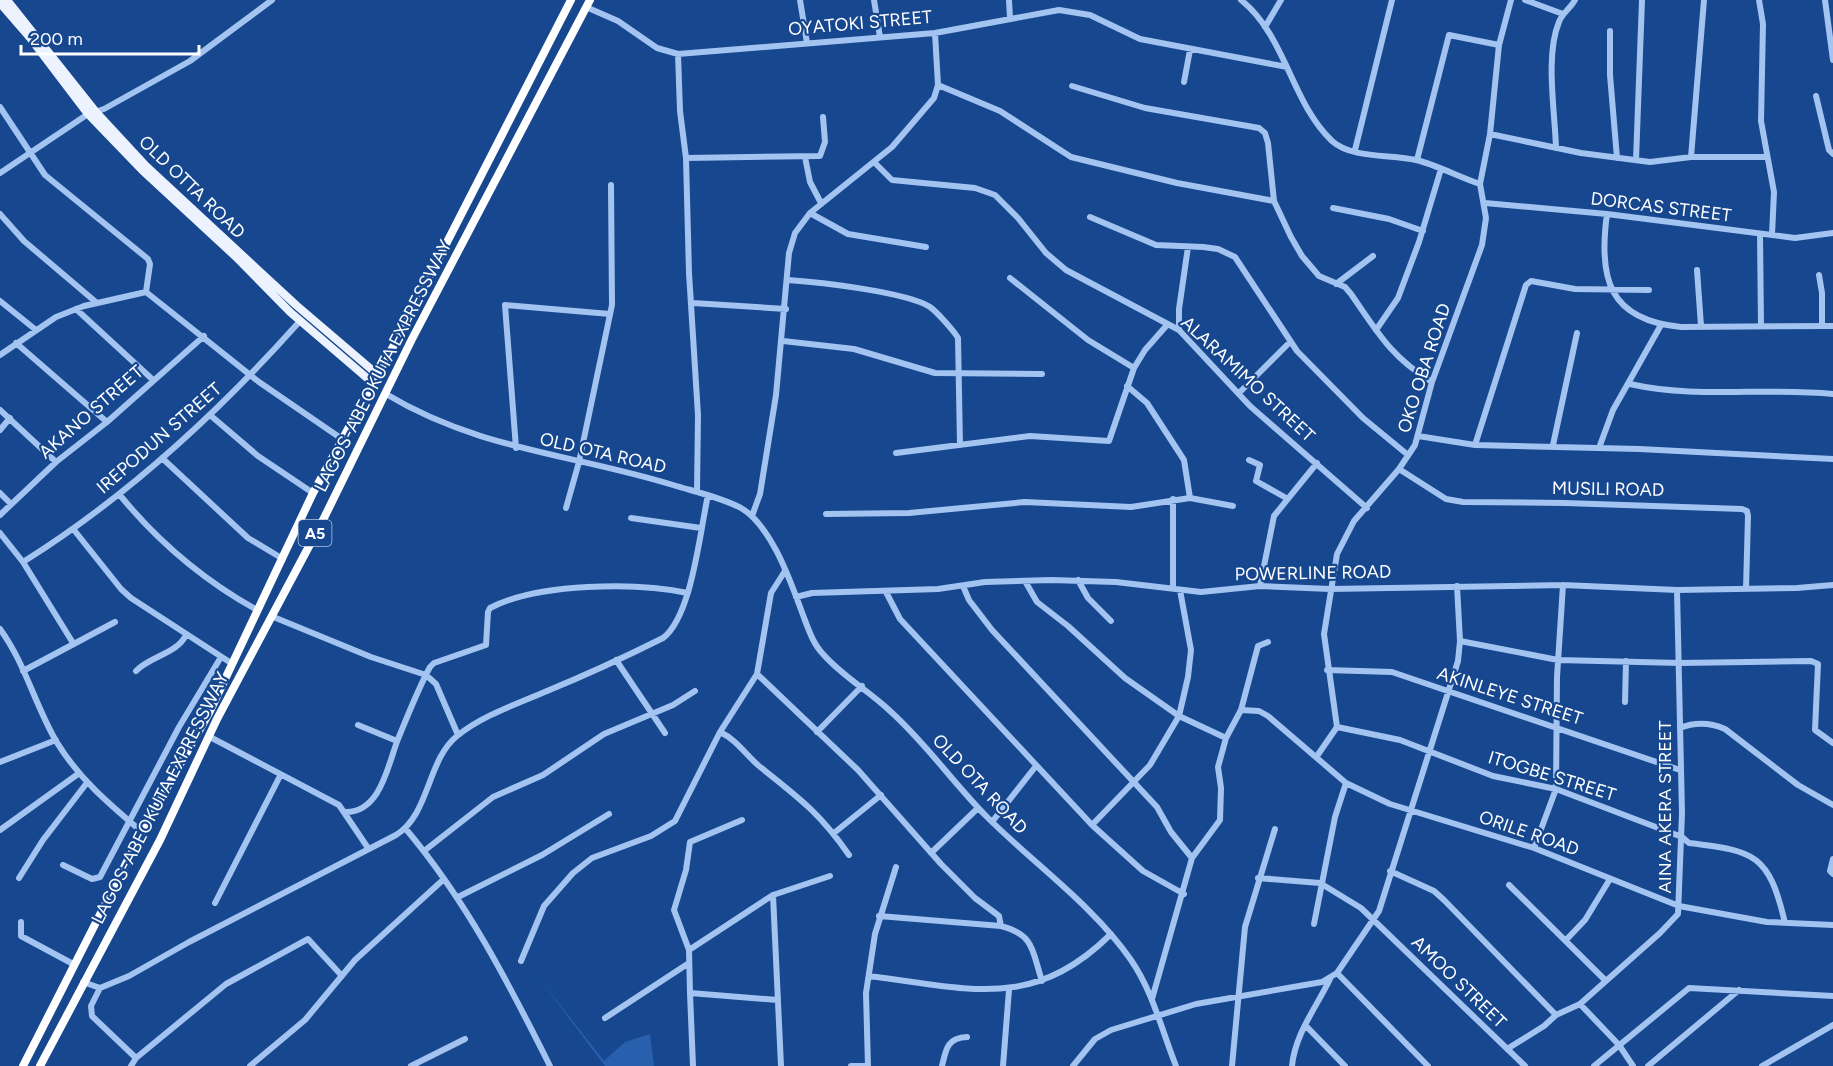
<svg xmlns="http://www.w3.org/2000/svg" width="1833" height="1066" viewBox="0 0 1833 1066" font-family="Figtree,sans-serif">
  <rect width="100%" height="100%" fill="#16478f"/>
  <path fill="#2960ae" d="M 539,978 L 604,1061 L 625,1042 L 650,1034 L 654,1066 L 605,1066 Z"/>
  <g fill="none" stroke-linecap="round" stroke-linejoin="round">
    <path stroke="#a3c3f0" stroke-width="6" d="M 800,0 L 807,43
      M 874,0 L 880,37
      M 1009,0 L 1010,18
      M 1241,0 C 1286,36 1291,102 1332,141 C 1352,159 1391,154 1416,160 C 1437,165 1459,177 1480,184
      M 1525,0 L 1563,14
      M 1759,0 L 1763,24 L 1761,121 L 1774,192 L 1772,235
      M 1825,0 L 1833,60
      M 586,7 L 618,21 L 657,48 L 678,54 L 935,33 L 1059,10 L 1090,15 L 1140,39 L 1287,67
      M 1265,27 L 1281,0
      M 1610,31 L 1610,75 L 1617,158
      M 678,54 L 680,111 L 686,158 L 689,273 L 698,415 L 697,492
      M 1184,82 L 1190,50
      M 938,85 L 1000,111 L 1071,157 L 1177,183 L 1274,201
      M 1072,86 L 1145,108 L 1259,128 L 1265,133 L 1268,143 L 1274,201 L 1291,237 L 1302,256 L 1319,276 L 1345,287 L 1351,294 C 1378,333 1391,357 1432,382
      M 1816,96 L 1829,150 L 1833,154
      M 0,107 L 45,175 L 148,259 L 150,264 L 146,292
      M 1490,134 L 1581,153 L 1650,162 L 1691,157 L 1766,157
      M 1556,148 C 1555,112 1545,55 1559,22 C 1562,13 1571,8 1575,0
      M 1355,150 L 1392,0
      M 805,157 L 810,182 L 821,203
      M 1691,157 L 1704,0
      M 686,158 L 820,156 L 825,142 L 823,117
      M 1417,160 L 1449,35 L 1499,45
      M 1636,160 L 1642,0
      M 874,162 L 892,180 L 975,188 L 995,195 L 1018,218 L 1046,253 L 1066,270 L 1179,330 L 1250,406 L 1367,508
      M 0,173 L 88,114 L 104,109 L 190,61 L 272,0
      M 1485,203 L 1607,214 L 1795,238 L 1833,233
      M 1333,208 L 1389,219 L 1423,231
      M 810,213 L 848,234 L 926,247
      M 0,214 L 24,241 L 97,303
      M 1607,214 C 1598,279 1609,320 1681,327 L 1833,326
      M 1090,217 L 1156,245 L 1203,247 L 1218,249 L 1235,257 L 1297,351 L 1363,418 L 1408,455
      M 1760,234 L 1761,326
      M 1697,270 L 1701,326
      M 1819,275 L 1822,293 L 1822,326
      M 1010,278 L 1088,340 L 1134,368
      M 788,280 C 818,282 907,292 930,307 C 937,312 954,331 958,338 L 960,445
      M 1336,284 L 1373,256
      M 0,301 L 36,330
      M 693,303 L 786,309
      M 76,309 L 152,379
      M 1179,330 L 1179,309 L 1188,247
      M 1376,330 L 1398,298 L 1419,242 L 1441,169
      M 783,341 L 854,349 L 935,373 L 1042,374
      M 16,343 L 107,422
      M 0,355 L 56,317 L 84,306 L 146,292 L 259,382 L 342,439
      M 1630,384 C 1695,399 1766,387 1833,394
      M 1127,386 L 1147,403 L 1184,460 L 1190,498
      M 1239,393 L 1290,342
      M 386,394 C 479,450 573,454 673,485 C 696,492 720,497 741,508 C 772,526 791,583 803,615 C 808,628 813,644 823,654 C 842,676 869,691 890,711 C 926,743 953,783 987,817 C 1033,863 1094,906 1131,960 C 1153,992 1162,1031 1176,1066
      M 0,410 L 56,462
      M 210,415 L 258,456 L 313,493
      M 0,430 L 10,418
      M 1418,436 L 1475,445 L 1639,449 L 1833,459
      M 1475,445 L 1526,285 L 1531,281 L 1575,289 L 1649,290
      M 1553,445 L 1577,333
      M 516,448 L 505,305 L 610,314
      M 1599,448 L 1613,410 L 1661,325
      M 896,453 L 1030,436 L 1109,441 L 1134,368 L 1145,350 L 1167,325
      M 162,458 L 248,538 L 283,559
      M 1249,460 L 1260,465 L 1256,481 L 1288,499
      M 1399,469 L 1446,499 L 1463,502 L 1565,503 L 1742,509 L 1747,511 L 1748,516 L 1746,589
      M 0,493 L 10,503
      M 119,494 C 158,542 203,580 257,610
      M 566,508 L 579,462 L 612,305 L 611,185
      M 826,514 L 909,513 L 1025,502 L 1131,507 L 1190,498 L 1233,506
      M 0,515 L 56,462 L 107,422 L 204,336
      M 752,516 L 760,494 L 776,395 L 789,253 L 795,233 L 810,213 L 892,147 L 934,98 L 938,85 L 935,33
      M 631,518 L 701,528
      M 74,530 L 121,589 L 131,598 L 231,663
      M 0,533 L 23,562 L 73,643
      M 23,562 C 127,497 219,412 300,321
      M 1078,580 L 1088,598 L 1111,621
      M 1025,581 L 1037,602 L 1068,626 L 1125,678 L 1179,716 L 1226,738
      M 963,586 L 969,600 L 992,630 L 1157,807 L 1171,832 L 1192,858
      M 1260,586 L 1274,516 L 1317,463
      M 1173,588 L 1173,499
      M 886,592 L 900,619 L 1092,825 L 1143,871 L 1184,894
      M 796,597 L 812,593 L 938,589 L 985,582 L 1051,580 L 1116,582 L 1201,592 L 1260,586 L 1330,589 L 1563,585 L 1677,590 L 1797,588 L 1833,585
      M 271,616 L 371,657 L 426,675 L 436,684 L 458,735
      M 0,629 C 25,663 35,705 56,741 C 79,779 109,804 142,832
      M 1460,641 L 1558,660 L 1680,663 L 1811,661 L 1818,664 L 1815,730 L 1833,743
      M 616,660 L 665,733
      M 1327,670 L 1392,672 L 1680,770
      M 23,671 L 115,622
      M 136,671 C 150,656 177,654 186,635
      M 757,674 L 771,593 L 785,571
      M 1625,702 L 1626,661
      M 1241,710 L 1259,711 L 1268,716 L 1346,783 L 1390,804 L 1534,848 L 1679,906 L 1767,922 L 1833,925
      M 358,725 L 397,741
      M 1337,727 L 1400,740 L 1493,776 L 1556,789 L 1682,837 L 1689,843 C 1755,851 1769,854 1785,923
      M 1680,728 C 1695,722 1711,723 1725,729 L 1798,785 L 1833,805
      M 720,732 L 757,674 L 858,770 L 941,864 L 975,898 L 999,916 L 1001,926
      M 817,732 L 862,686
      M 210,737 L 339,805 L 368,848
      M 1317,756 L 1337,727 L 1324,634 L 1337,554 L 1354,521 L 1399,469 L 1415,445 L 1432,382 L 1482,245 L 1486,218 L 1480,184 L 1490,134 L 1499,45 L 1511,0
      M 0,762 L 56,740
      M 345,812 C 381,813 388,764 398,739 C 408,715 418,689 430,667 L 434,663 L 486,645 L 488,612 L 490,608 C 538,583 636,582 688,593
      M 992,822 L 1036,766
      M 1092,825 L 1150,765 L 1179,716 L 1188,677 L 1191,650 L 1180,590
      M 405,828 C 466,900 508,982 550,1066
      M 0,830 L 78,774
      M 834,833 L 881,795
      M 1534,848 L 1556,789 L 1557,677 L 1563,585
      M 424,851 L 493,797 L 543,775 L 604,734 L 673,705 L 695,691
      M 931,853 L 978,808
      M 1833,859 L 1830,871 L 1833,874
      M 63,865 L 92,879 L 100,877 L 179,727 L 221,657
      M 1390,871 L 1434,891 L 1444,900 L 1556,1015
      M 19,878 L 43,840 L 86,784
      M 1258,878 L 1320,883 L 1361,908 L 1525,1066
      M 1509,885 L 1605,980
      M 773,895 L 781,1066
      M 458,897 L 542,855 L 609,814
      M 215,903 L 280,776
      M 879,916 L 1001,926 C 1035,935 1032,951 1042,981
      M 21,922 L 21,936 L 75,965
      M 1314,924 L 1335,817 L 1346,783
      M 1566,940 L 1585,920 L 1610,879
      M 689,950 L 674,910 L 686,870 L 690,842 L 742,820
      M 521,961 L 544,906 L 573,873 L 592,858 L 651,836 L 675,821 L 720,732 C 737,740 745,754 759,766 C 798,797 820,813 849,855
      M 1337,973 L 1428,1066
      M 869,976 C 968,988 1032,1012 1111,934
      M 83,982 L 100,988 L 129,976 L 189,942 L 396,835 C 430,814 427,760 457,736 C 483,715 517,704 547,691 C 586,675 625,657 663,638 C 692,616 700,531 708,495
      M 100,988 L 91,1006 L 92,1016 L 136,1058 L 131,1066
      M 690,993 L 693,1066
      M 1152,999 L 1192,858 L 1220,820 L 1221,788 L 1218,767 L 1226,738 L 1241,710 L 1258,646 L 1268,642
      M 778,1000 L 690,993 L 689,950 L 773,895 L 830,876
      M 1580,1004 L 1619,1045 L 1633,1066
      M 605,1018 L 689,963
      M 1307,1027 L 1345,1066
      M 1507,1049 L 1544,1026 L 1556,1015 L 1580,1004 L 1660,933 L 1678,914 L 1682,813 L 1677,590
      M 136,1058 L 226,984 L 308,939 L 342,976
      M 250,1066 L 305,1020 L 355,960 L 444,879
      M 411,1066 L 465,1039
      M 851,1066 L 868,1066
      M 868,1066 L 866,993 L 875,934 L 896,867
      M 942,1066 C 946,1049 947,1038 967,1037
      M 1003,1066 L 1009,990
      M 1073,1066 L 1095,1039 L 1111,1030 L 1196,1004 L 1322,982 L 1337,973 L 1379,911 L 1458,661 L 1460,641 L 1457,586
      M 1232,1066 L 1245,927 L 1275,829
      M 1292,1066 C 1295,1034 1316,1008 1330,979
      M 1594,1066 L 1689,988 L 1833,996
      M 1648,1066 L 1739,990
      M 1762,1066 L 1833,1025"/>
    <path stroke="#ecf3ff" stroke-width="8" d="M 7,0 L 96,112 L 146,166 L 296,305 L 378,375
      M 0,3 L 31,39 L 88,114 L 142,170 L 236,257 L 290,312 L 374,384"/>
    <path stroke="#fff" stroke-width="8" d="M 23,1066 L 142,832 L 209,713 L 313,493 L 400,334 L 571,0
      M 40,1066 L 160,840 L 217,719 L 323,520 L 412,339 L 590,0"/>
  </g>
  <g text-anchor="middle" stroke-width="4.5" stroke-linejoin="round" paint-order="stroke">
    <rect fill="#16478f" stroke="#b9c8dd" stroke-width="1.5" x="298.5" y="520" width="33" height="26" rx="4.5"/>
    <g font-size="16" font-weight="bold" fill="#fff">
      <text x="315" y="539">A5</text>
    </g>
    <g font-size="18" fill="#fff" stroke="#16478f">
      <text transform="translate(860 23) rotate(-5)" y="6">OYATOKI STREET</text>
      <text transform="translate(192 187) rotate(44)" y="6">OLD OTTA ROAD</text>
      <text transform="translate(1661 207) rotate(7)" y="6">DORCAS STREET</text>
      <text transform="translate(383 366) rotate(-63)" y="6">LAGOS-ABEOKUTA EXPRESSWAY</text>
      <text transform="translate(1424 368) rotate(-72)" y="6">OKO OBA ROAD</text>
      <text transform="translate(1248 379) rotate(43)" y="6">ALARAMIMO STREET</text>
      <text transform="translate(91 412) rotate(-41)" y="6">AKANO STREET</text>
      <text transform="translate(159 438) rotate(-41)" y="6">IREPODUN STREET</text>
      <text transform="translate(603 453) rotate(13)" y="6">OLD OTA ROAD</text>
      <text transform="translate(1608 489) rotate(1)" y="6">MUSILI ROAD</text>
      <text transform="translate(1313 573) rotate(-1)" y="6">POWERLINE ROAD</text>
      <text transform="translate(1510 696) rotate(18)" y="6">AKINLEYE STREET</text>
      <text transform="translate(1552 776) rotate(17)" y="6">ITOGBE STREET</text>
      <text transform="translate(980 784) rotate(47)" y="6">OLD OTA ROAD</text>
      <text transform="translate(160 798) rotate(-63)" y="6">LAGOS-ABEOKUTA EXPRESSWAY</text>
      <text transform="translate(1665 807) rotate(-90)" y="6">AINA AKERA STREET</text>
      <text transform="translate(1529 833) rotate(19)" y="6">ORILE ROAD</text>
      <text transform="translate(1459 982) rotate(44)" y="6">AMOO STREET</text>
    </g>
  </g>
  <path d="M21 45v9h178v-9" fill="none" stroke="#ffffff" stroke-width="3"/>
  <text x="30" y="45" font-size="18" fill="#ffffff" stroke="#16478f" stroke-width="4.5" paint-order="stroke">200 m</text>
</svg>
